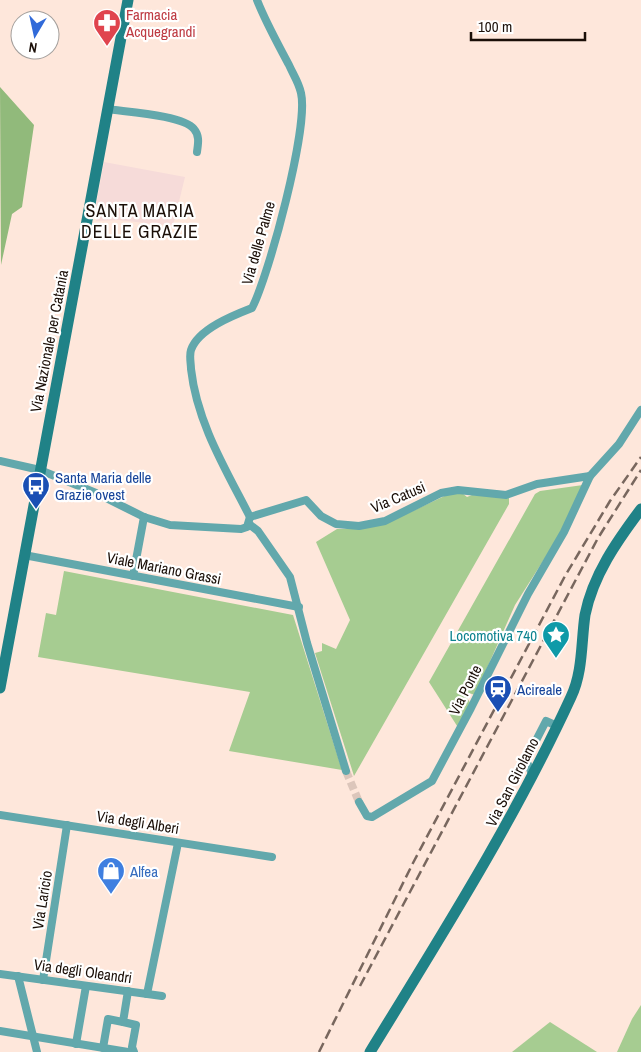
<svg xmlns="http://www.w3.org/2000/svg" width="641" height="1052" font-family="'Archivo Narrow',sans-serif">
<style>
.education{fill:#f6dbd9}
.green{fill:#a6cc91}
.forest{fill:#91ba7b}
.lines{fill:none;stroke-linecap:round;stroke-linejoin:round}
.street-tunnel{stroke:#dcc6bb;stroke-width:8;stroke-dasharray:8 4;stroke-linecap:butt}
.street{stroke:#62a8ac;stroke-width:8}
.secondary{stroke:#208287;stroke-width:11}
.rail{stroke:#78675e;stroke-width:2.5;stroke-dasharray:10 5;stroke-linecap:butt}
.labels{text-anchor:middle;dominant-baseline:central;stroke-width:4.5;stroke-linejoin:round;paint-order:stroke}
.health-label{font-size:15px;fill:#be3a42;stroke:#fff;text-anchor:start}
.street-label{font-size:15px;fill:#1a0e07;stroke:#fff}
.transit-label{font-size:15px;fill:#164399;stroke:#fff;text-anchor:start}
.culture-label{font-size:15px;fill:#0d838f;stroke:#fff;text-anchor:end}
.shop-label{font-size:15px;fill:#366cbe;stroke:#fff;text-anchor:start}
.quarter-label{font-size:18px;letter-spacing:1px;fill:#1a0e07;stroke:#fff}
</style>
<rect width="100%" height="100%" fill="#fee7db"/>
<polygon class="education" points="104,162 185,177 173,226 118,220 96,221 97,218 94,218 97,216 98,212 95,211"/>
<g class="green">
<polygon points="583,485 562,531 515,605 475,695 469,693 467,698 471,704 459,729 429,682 535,494 540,491"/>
<polygon points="451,493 462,493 467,497 472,495 509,498 509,504 354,776 315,653 322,651 322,643 336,649 350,620 316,542 337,529 361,529 387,523"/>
<polygon points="64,571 293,615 342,770 229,751 250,692 38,657 46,613 56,615"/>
<polygon points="641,1005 641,1052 617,1052 632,1019"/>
<polygon points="550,1022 597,1052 512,1052"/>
</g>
<polygon class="forest" points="0,87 34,125 22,207 12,214 1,265"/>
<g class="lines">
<polyline class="street-tunnel" points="346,771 359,802"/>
<g class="street">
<path d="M107,109C126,112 183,115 194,129C200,136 198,144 197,152"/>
<polyline points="0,461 40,470 96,493 144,517 170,525 241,529 247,527 250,517"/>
<path d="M250,517C226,470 197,423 191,369C191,363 189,356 191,350C198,329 234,315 252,308C269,275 309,127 301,93C299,83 293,74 289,65C278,44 266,23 257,0"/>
<polyline points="250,517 306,500 321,516 336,524 359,526 385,521 441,493 458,490 506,495 537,484 590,476 619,444 641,410"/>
<polyline points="249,524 258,531 290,577 307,643 346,771"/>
<polyline points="24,555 299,607"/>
<polyline points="133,576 144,517"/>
<polyline points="533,776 526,760 546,721 557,726"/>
<polyline points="359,802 367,816 372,817 432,781 471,708 528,594 564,532 590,476"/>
<polyline points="0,815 272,857"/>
<polyline points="0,974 162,996"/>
<polyline points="18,976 37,1052"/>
<polyline points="43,980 67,825"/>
<polyline points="128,991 123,1022 136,1025 132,1047 134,1052"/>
<polyline points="147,994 178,843"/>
<polyline points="0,1031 128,1052"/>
<polyline points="76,1044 86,986"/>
<polyline points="103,1048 108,1019 123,1022"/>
</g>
<g class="secondary">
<polyline points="0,688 128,0"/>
<path d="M370,1052C441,936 514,821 571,697C583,672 581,643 585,615C593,575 617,541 641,509"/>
</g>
<g class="rail">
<polyline points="360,986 598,538 641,470"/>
<polyline points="319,1052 413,863 565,576 610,501 641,457"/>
</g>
</g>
<defs>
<symbol id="pharmacy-pin" viewBox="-11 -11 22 30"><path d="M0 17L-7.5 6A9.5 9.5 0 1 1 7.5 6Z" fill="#e0444e" stroke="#fff"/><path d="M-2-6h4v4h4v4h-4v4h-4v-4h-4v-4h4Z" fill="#fff"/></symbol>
<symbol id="bus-pin" viewBox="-11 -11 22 30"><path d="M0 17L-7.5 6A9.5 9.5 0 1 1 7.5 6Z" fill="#1a4fb4" stroke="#fff"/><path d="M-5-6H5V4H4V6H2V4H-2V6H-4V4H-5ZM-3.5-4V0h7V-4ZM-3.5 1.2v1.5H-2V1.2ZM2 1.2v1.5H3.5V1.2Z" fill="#fff"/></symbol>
<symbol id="sight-pin" viewBox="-11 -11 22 30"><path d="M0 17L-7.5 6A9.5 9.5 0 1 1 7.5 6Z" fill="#0f9aa8" stroke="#fff"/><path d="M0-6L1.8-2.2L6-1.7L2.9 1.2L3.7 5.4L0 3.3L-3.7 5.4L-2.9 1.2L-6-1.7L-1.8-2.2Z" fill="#fff"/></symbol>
<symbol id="station-pin" viewBox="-11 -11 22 30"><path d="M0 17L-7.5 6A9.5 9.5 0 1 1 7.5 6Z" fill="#1a4fb4" stroke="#fff"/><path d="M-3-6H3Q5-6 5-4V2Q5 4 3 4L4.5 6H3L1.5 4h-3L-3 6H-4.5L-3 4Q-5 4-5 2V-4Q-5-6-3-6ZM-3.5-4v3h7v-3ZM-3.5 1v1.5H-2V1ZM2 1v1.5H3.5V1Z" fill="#fff"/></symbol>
<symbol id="shop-pin" viewBox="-11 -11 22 30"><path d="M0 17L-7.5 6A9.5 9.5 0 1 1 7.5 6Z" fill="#3f7fe0" stroke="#fff"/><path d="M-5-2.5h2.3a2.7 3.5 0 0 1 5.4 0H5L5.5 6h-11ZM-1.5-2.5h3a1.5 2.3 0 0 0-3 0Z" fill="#fff"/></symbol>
</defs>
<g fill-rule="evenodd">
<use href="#pharmacy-pin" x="91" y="7" width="32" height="43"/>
<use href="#bus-pin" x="20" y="470" width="32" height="43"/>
<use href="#sight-pin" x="540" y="619" width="32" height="43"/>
<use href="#station-pin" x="482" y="673" width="32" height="43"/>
<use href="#shop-pin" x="95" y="855" width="32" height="43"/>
</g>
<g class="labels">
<g class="health-label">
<text x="126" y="14">Farmacia<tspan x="126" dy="17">Acquegrandi</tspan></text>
</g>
<g class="street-label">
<text transform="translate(258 243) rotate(-74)">Via delle Palme</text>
<text transform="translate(49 341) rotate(-79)">Via Nazionale per Catania</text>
<text transform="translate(398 497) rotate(-23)">Via Catusi</text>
<text transform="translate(164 568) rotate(11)">Viale Mariano Grassi</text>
<text transform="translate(465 690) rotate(-63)">Via Ponte</text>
<text transform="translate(512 782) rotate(-63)">Via San Girolamo</text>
<text transform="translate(138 822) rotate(9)">Via degli Alberi</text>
<text transform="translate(42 900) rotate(-81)">Via Laricio</text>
<text transform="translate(83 971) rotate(8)">Via degli Oleandri</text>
</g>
<g class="transit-label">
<text x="55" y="477">Santa Maria delle<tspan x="55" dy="17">Grazie ovest</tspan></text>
<text x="517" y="689">Acireale</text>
</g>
<g class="culture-label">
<text x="537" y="635">Locomotiva 740</text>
</g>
<g class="shop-label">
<text x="130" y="871">Alfea</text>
</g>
<g class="quarter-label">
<text x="140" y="210">SANTA MARIA<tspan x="140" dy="21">DELLE GRAZIE</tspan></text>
</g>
</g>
<g transform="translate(35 35) rotate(189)"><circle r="24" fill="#ffffff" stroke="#a39f9c"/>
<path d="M0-4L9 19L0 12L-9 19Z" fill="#316ad9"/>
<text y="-8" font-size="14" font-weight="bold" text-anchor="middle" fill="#1a0e07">N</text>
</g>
<path d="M471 32v8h114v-8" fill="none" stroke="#1a0e07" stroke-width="2.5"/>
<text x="478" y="32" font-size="15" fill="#1a0e07" stroke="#ffffff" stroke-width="4" paint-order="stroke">100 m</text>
</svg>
